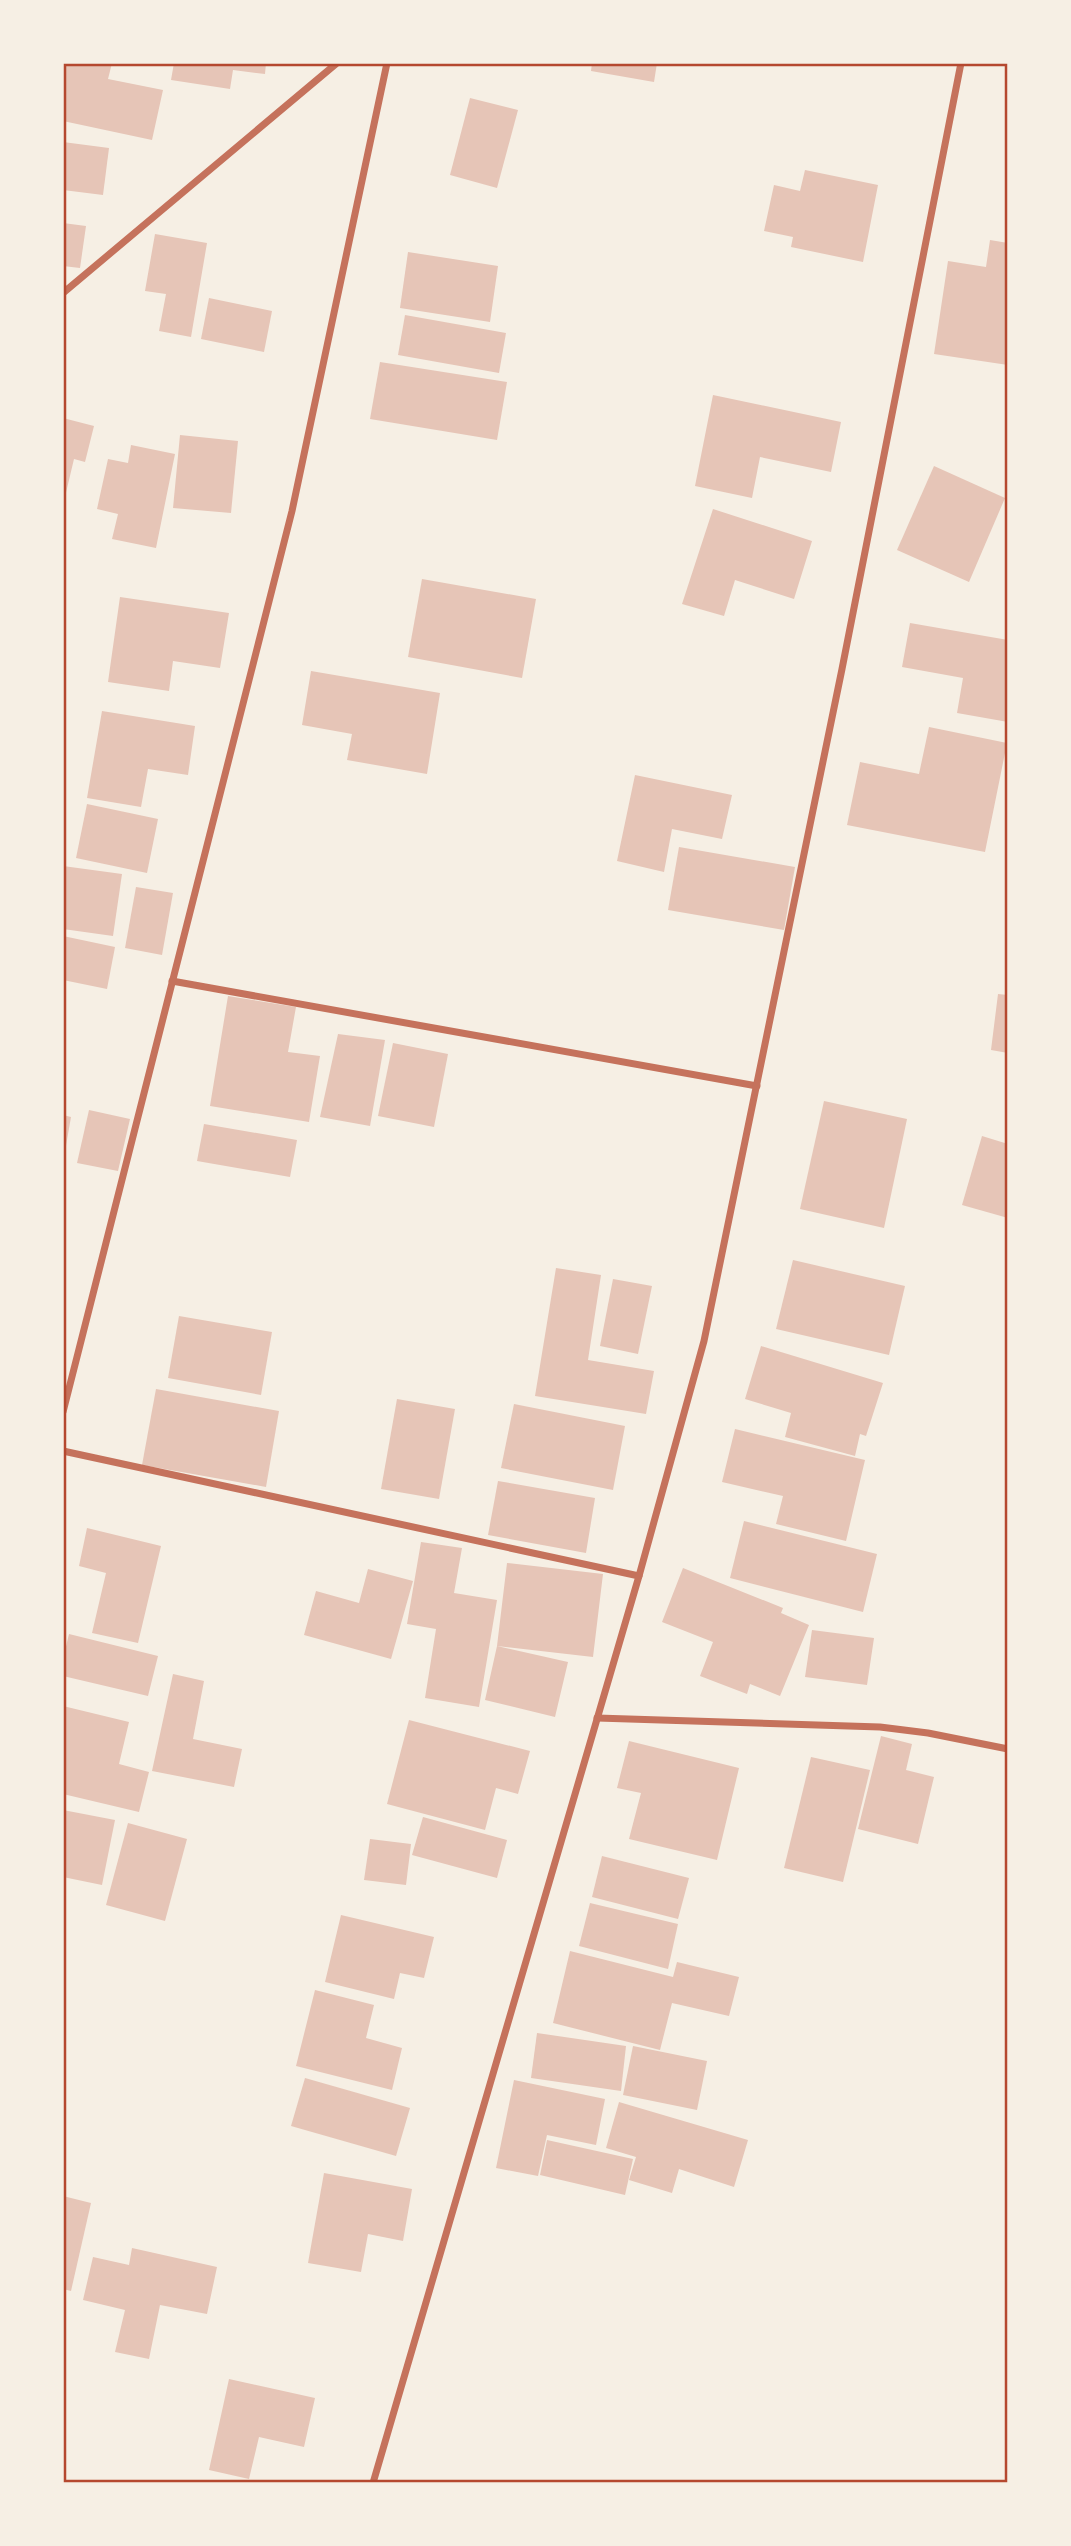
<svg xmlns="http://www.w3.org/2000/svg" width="1071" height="2546" font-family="'Public Sans',sans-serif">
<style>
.building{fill:#e6c5b7}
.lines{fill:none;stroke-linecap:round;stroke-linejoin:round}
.minor{stroke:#c5725c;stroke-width:7}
.neatline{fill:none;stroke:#b5482f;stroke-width:2.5}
</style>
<rect width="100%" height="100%" fill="#f6efe4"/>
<g class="building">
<polygon points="63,63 112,63 108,79 163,90 152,140 63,121"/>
<polygon points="174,63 266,63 265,74 233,70 230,89 171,80"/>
<polygon points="592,63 657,63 654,82 591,71"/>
<polygon points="470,98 518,110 497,188 450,175"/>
<polygon points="63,142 109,148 103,195 63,190"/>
<polygon points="805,170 878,185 863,262 791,247 793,237 764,231 774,185 800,191"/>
<polygon points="63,223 86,226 80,268 63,266"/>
<polygon points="155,234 207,243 191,337 159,331 166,294 145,291"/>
<polygon points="990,240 1008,243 1008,365 934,354 948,261 986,267"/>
<polygon points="408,252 498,266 490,322 400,308"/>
<polygon points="209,298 272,311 264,352 201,339"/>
<polygon points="405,315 506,333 499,373 398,355"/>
<polygon points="380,362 507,382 497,440 370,419"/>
<polygon points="713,395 841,422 831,472 760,457 752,498 695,486"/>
<polygon points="63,418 94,426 85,462 74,459 64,501"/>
<polygon points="180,435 238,441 231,513 173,508"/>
<polygon points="131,445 175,454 156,548 112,539 118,514 97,509 108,459 128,463"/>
<polygon points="934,466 1005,498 969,582 897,550"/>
<polygon points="713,509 812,541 794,599 735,580 724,616 682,604"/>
<polygon points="422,579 536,599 522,678 408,657"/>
<polygon points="120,597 229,613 220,668 173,661 169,691 108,682"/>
<polygon points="910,623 1008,640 1008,722 957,713 963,678 902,667"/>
<polygon points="311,671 440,693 427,774 347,760 352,734 302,725"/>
<polygon points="102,711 195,726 188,775 148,769 141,807 87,798"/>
<polygon points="929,727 1007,743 985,852 847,825 860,762 919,774"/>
<polygon points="635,775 732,795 722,839 672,829 664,872 617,861"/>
<polygon points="87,804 158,819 147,873 76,858"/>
<polygon points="679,847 795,867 784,930 668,910"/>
<polygon points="63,866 122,874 113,936 63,929"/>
<polygon points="136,887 173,893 162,955 125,948"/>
<polygon points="63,936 115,947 107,989 63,980"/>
<polygon points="998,994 1008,995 1008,1053 991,1050"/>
<polygon points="228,996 296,1007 288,1052 320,1056 309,1122 210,1106"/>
<polygon points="338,1034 385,1040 370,1126 320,1117"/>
<polygon points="393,1043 448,1054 434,1127 378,1116"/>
<polygon points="824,1101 907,1119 884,1228 800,1209"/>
<polygon points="89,1110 130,1119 118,1171 77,1163"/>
<polygon points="63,1115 71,1117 64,1157 63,1157"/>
<polygon points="204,1124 297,1140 290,1177 197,1161"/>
<polygon points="982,1136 1008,1144 1008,1218 962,1205"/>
<polygon points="793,1260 905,1286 889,1355 776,1329"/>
<polygon points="556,1268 601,1275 588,1360 654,1371 646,1414 535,1396"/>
<polygon points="613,1279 652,1286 638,1354 600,1346"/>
<polygon points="179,1316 272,1332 261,1395 168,1378"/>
<polygon points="761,1346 883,1383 866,1436 860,1434 855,1456 785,1437 791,1413 745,1399"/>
<polygon points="156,1389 279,1411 266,1487 142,1465"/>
<polygon points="397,1399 455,1409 439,1499 381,1489"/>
<polygon points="514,1404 625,1426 613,1490 501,1468"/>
<polygon points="735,1429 865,1460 846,1541 776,1524 783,1496 722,1482"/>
<polygon points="498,1481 595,1498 586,1553 488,1535"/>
<polygon points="744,1521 877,1554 863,1612 730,1578"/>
<polygon points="87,1528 161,1546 138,1643 92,1633 106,1573 79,1566"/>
<polygon points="421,1542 462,1548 454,1593 497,1600 479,1707 425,1698 436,1629 407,1624"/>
<polygon points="507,1563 603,1574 593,1657 497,1646 568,1662 555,1717 485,1700 497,1646"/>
<polygon points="683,1568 783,1608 781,1613 809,1625 780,1696 750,1684 747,1694 700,1676 713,1642 662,1622"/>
<polygon points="368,1569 413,1581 391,1659 304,1635 316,1591 359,1603"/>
<polygon points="812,1630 874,1638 867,1685 805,1677"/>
<polygon points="69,1634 158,1656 148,1696 63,1676 63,1659"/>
<polygon points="173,1674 204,1681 193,1739 242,1749 234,1787 152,1771"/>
<polygon points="63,1706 129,1722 119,1764 149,1772 139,1812 63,1794"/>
<polygon points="409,1720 530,1751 518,1794 496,1788 485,1830 387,1804"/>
<polygon points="881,1736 912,1744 906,1770 934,1777 918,1844 858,1829"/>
<polygon points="629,1741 739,1768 717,1860 629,1839 641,1793 617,1788"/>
<polygon points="811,1757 870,1770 843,1882 784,1868"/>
<polygon points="63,1810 115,1820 102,1885 63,1877"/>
<polygon points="423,1817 507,1840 497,1878 412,1855"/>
<polygon points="128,1823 187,1839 165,1921 106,1905"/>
<polygon points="370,1839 411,1844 406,1885 364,1880"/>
<polygon points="602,1856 689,1878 678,1919 592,1897"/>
<polygon points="590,1903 678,1924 668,1969 579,1946"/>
<polygon points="341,1915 434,1937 424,1978 400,1973 394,1999 325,1982"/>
<polygon points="570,1951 673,1977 677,1962 739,1977 729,2016 672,2003 660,2050 553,2023"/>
<polygon points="315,1990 374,2005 366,2038 402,2048 392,2090 296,2066"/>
<polygon points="537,2033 626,2046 621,2091 531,2078"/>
<polygon points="633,2046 707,2061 697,2110 623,2095"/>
<polygon points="305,2078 410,2108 396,2156 291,2126"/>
<polygon points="514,2080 605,2099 596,2145 547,2135 538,2176 496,2168"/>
<polygon points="619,2102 748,2140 734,2187 679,2169 672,2193 629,2180 636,2157 606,2148"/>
<polygon points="547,2140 633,2159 625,2195 540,2175"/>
<polygon points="324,2173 412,2189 403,2241 368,2234 361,2272 308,2263"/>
<polygon points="63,2196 91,2203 71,2291 63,2289"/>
<polygon points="132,2248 217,2267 207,2314 160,2305 149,2359 115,2352 125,2310 83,2300 93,2257 129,2265"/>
<polygon points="229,2379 315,2398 304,2447 259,2437 249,2479 209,2470"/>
</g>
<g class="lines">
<g class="minor">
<polyline points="63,293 337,63"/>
<polyline points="172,981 757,1086"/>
<polyline points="63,1412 292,511 387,63"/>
<polyline points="63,1451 639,1576"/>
<polyline points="597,1718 880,1727 928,1733 1008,1749"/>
<polyline points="373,2483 639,1576 704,1341 842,669 961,63"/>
</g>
</g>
<rect width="1071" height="2546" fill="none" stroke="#f6efe4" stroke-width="130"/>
<rect x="65" y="65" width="941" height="2416" class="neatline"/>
</svg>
